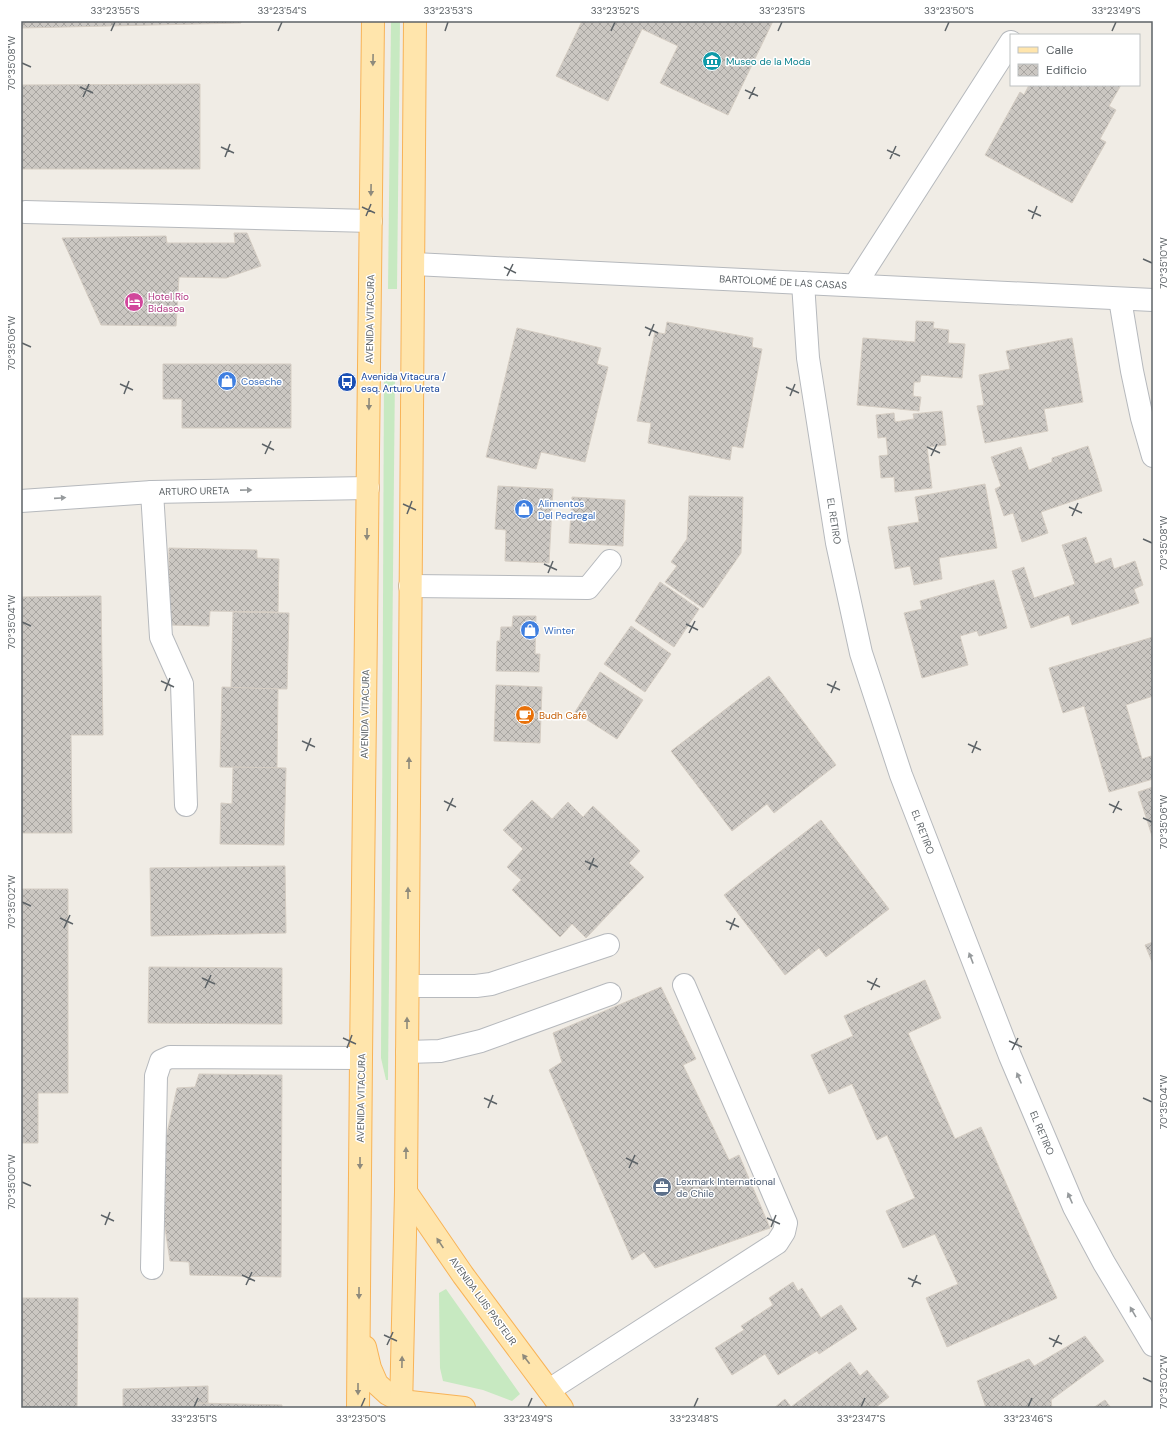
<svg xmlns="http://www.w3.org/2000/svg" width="1174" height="1429" font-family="'DM Sans',sans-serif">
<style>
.grass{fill:#c7e9c1}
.building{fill:url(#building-cross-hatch);stroke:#d5cdc3}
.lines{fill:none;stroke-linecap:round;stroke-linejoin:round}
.minor-casing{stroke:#b6b9bd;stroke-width:24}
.major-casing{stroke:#f8b357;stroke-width:24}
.minor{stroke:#fff;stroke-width:22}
.major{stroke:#ffe5ac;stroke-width:22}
.oneway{fill:#8e8a7c}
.oneway2{fill:#969a9c}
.ticks{fill:none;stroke:#5d6367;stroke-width:1.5}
.labels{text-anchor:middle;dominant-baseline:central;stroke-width:3;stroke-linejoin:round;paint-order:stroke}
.culture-label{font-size:10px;fill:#0d838f;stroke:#fff;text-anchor:start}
.street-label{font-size:10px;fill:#5d6367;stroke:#fff}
.hotel-label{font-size:10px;fill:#b23c85;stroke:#fff;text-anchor:start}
.transit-label{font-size:10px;fill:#164399;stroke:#fff;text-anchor:start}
.shop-label{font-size:10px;fill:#366cbe;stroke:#fff;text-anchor:start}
.food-label{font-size:10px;fill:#c56008;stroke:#fff;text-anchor:start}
.service-label{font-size:10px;fill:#4e5e75;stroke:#fff;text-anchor:start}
.neatline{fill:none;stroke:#5d6367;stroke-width:1.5}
.ticks-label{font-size:10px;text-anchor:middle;fill:#5d6367}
</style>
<defs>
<pattern id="building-cross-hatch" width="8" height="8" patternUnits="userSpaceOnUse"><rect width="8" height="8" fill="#cbc7c2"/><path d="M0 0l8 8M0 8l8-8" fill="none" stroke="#a8a5a1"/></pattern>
</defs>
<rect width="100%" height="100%" fill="#f0ece5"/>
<g class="grass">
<polygon points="391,21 400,21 397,289 388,289"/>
<polygon points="384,373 395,373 388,1080 386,1080 381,1058"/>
<polygon points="446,1289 520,1394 512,1401 483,1390 443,1381 440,1368 439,1293"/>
</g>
<g class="building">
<polygon points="21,21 241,21 241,23 21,28"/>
<polygon points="582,21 773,21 728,115 660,83 678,46 642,29 608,101 556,76"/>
<polygon points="200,84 200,169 21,169 21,85"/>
<polygon points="1029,85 1121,85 1109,106 1116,110 1100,139 1106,142 1072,203 985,155 1020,92 1024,95"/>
<polygon points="234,233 247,233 261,266 226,278 179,277 176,326 101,325 62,238 166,236 167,243 235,243"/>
<polygon points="916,321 934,322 933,328 949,330 948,343 965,344 962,378 921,375 920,382 914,382 913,396 921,397 919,411 857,405 863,338 915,342"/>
<polygon points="667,322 753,338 752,347 762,349 743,448 732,446 730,460 648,443 651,423 637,421 655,332 665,334"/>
<polygon points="517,328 601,348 597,364 608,367 585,462 541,452 536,469 486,457"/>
<polygon points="1072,338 1083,402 1044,409 1048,431 985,443 977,406 984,405 979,375 1010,369 1006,351"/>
<polygon points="163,364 291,364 291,428 182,428 182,399 163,399"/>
<polygon points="942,411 946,445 927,447 932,488 895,492 894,477 881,478 879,456 888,455 886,437 878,438 876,415 894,413 895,422 914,419 913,414"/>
<polygon points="1088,446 1102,491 1041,512 1048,533 1022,542 1013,513 1004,516 995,489 1001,486 991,457 1021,447 1029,470 1052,462 1052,458"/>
<polygon points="985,484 997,548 939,558 942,579 914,585 910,566 895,569 888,527 919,522 915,497"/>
<polygon points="498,486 553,489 549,563 505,561 506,530 495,529"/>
<polygon points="689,496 743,497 741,553 703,608 665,582 677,566 671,562 687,539"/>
<polygon points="572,497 625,500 623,546 569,543"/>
<polygon points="1086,537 1095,564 1111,558 1114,569 1135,561 1143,585 1134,589 1139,603 1072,625 1069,615 1031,628 1012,571 1024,567 1034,598 1075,584 1062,545"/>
<polygon points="169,548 257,550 257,558 279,559 278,612 210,611 209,626 168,625"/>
<polygon points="994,580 1007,628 979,636 977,631 960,636 968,665 922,678 904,613 922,609 920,601"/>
<polygon points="660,582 699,609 674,647 635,621"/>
<polygon points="101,596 103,735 71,735 72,833 21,833 21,597"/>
<polygon points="233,612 289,613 287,689 231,688"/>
<polygon points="513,616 536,616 535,654 540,654 539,672 496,671 497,641 500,641 501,627 512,627"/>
<polygon points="631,626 671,654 645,692 604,664"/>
<polygon points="1153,637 1153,696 1126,705 1142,759 1151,756 1153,762 1153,779 1109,792 1084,706 1063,713 1049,668"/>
<polygon points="600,672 643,700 617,739 575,712"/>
<polygon points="769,676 836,765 774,813 767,804 732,831 671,751"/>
<polygon points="496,685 542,687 540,743 494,741"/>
<polygon points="222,687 278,689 277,768 220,767"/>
<polygon points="233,767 286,768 284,845 220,844 221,803 232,804"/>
<polygon points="1153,787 1153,839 1138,792"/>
<polygon points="532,800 552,819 568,802 583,817 593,806 640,851 629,863 644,877 586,938 572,924 560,937 512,890 521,880 507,867 523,849 503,830"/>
<polygon points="821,820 889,909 826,957 819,948 785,975 724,895"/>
<polygon points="285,866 286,933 151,936 150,868"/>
<polygon points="21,889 68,889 68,1093 38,1093 38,1143 21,1143"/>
<polygon points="1153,942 1153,964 1145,945"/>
<polygon points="149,967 282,968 282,1024 148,1023"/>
<polygon points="925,980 941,1018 908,1033 955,1139 981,1127 1057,1298 947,1347 926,1298 958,1284 935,1234 903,1248 886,1211 915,1198 887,1135 877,1140 852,1084 829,1094 811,1055 853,1036 844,1016"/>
<polygon points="661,987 696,1059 683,1065 729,1160 739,1155 770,1228 655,1268 644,1252 632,1260 549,1070 562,1062 553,1033"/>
<polygon points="199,1074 282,1075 281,1277 190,1275 189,1262 170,1261 162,1208 159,1169 177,1088 195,1087"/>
<polygon points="793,1282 798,1291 802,1288 821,1318 841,1305 857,1329 819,1354 817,1351 778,1375 765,1354 732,1375 715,1348 744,1330 741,1326 773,1305 769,1298"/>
<polygon points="21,1298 78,1298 77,1408 21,1408"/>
<polygon points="1085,1336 1104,1361 1051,1400 1052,1408 986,1408 977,1381 1029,1359 1034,1366"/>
<polygon points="850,1362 860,1376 867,1370 889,1397 875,1408 774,1408 785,1399 791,1407"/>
<polygon points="208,1386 208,1404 197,1403 197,1408 123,1408 123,1389"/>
<polygon points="1105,1400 1111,1408 1093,1408"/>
<polygon points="197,1403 282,1405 282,1408 197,1408"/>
</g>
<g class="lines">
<defs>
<g id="minor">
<polyline points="25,212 371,221"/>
<polyline points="414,264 1153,300"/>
<polyline points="803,283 808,358 837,543 861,653 901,775 1010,1056 1074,1207 1104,1263 1153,1345"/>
<polyline points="855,285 1011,42"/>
<polyline points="1120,299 1132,371 1142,418 1153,456"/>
<polyline points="152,492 161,637 182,684 186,805"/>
<polyline points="21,501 152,492 368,488"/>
<polyline points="410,586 588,588 610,561"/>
<polyline points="408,986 476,986 491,984 608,945"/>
<polyline points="407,1052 440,1051 481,1041 610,994"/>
<polyline points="152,1268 156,1076 161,1061 170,1057 361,1058"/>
<polyline points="549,1390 777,1243 784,1232 786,1223 684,985"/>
</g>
<g id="major">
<polyline points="406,1192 463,1275 562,1408"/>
<polyline points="365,1347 370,1368 377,1384 388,1394 401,1401 464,1408"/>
<polyline points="358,1408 361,1058 373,21"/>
<polyline points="401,1408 406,1192 415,21"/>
</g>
</defs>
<use href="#minor" class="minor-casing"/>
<use href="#major" class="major-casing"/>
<use href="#minor" class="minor"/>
<use href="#major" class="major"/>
</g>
<defs><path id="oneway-solid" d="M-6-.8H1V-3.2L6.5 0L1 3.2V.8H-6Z"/></defs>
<g class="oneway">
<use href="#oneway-solid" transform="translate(373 60) rotate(91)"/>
<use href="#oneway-solid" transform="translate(371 190) rotate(91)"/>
<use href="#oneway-solid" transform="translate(369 404) rotate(91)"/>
<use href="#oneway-solid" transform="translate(367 534) rotate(91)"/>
<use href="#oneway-solid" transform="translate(409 763) rotate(-90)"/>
<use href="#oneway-solid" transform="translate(408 893) rotate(-90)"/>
<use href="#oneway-solid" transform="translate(407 1023) rotate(-90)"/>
<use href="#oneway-solid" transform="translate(406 1153) rotate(-90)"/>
<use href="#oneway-solid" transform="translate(360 1163) rotate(90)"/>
<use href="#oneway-solid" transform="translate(440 1243) rotate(-124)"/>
<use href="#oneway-solid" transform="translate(359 1293) rotate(90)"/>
<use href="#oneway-solid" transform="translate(526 1359) rotate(-127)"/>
<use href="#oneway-solid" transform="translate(402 1362) rotate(-89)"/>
<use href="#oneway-solid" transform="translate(358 1389) rotate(90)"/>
</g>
<g class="oneway2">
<use href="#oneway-solid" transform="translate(246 490) rotate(-1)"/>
<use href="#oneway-solid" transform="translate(60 498) rotate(-4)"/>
<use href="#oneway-solid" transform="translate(971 958) rotate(-111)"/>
<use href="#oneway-solid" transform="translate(1019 1078) rotate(-113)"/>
<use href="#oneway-solid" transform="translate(1070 1198) rotate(-113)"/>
<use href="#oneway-solid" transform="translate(1133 1312) rotate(-120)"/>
</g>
<path class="ticks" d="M111,31L115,22M278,31L282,22M445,31L448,22M611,31L615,22M778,31L782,22M945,31L949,22M1112,31L1116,22M22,63L31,67M80,87L93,93M745,90L758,96M83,97L89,84M749,99L755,87M221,147L234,153M887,150L900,156M225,157L230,144M890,159L896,146M362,207L375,213M1028,210L1041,216M366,216L371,204M1032,219L1037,206M1143,259L1152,263M504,267L516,273M507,276L513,264M645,327L658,333M649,336L654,324M22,343L31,347M120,384L133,390M786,387L799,393M124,394L129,381M790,396L795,384M262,444L274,450M927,447L940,453M265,454L271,441M931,456L937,444M403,504L416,510M1069,507L1082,513M407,514L412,501M1072,516L1078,503M1143,539L1152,543M544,564L557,570M548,573L553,561M22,622L31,626M686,624L698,630M689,633L695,621M161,681L174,687M827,684L840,690M165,691L170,678M831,693L836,681M302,741L315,747M968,744L981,750M306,751L311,738M972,753L977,741M444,801L456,807M1109,804L1122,810M447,811L453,798M1113,813L1119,801M1143,818L1152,822M585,861L598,867M589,870L594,858M22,902L31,906M60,918L73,924M726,921L739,927M64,928L70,915M730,930L735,918M202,978L215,984M867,981L880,987M205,988L211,975M871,990L877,978M343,1038L356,1044M1009,1041L1022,1047M347,1048L352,1035M1012,1050L1018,1038M484,1098L497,1104M1143,1098L1152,1102M488,1108L493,1095M626,1158L638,1164M629,1168L635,1155M22,1182L31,1186M101,1215L114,1221M767,1218L780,1224M105,1225L110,1212M771,1227L776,1215M242,1275L255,1281M908,1278L921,1284M246,1285L252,1272M912,1287L917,1275M384,1335L397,1341M1049,1338L1062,1344M387,1345L393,1332M1053,1347L1059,1335M1143,1378L1152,1382M194,1407L198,1398M361,1407L365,1398M528,1407L532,1398M694,1407L698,1398M861,1407L865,1398M1028,1407L1032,1398"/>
<defs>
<symbol id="museum-disc" viewBox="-11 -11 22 22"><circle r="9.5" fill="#0f9aa8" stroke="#fff"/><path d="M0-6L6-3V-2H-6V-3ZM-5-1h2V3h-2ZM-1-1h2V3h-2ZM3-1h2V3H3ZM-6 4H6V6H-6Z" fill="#fff"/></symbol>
<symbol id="hotel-disc" viewBox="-11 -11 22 22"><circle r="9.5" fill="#d1479c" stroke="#fff"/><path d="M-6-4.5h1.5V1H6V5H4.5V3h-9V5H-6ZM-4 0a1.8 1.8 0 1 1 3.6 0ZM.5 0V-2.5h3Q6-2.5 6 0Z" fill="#fff"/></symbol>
<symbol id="shop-disc" viewBox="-11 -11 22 22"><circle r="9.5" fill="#3f7fe0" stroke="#fff"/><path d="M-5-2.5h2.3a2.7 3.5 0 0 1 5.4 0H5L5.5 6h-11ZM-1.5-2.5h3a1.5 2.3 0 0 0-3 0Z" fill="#fff"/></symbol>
<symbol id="bus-disc" viewBox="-11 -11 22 22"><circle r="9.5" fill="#1a4fb4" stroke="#fff"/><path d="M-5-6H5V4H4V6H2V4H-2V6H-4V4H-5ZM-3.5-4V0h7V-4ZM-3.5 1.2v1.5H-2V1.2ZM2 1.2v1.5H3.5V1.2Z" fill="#fff"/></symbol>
<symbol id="cafe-disc" viewBox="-11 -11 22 22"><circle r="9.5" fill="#e8710a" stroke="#fff"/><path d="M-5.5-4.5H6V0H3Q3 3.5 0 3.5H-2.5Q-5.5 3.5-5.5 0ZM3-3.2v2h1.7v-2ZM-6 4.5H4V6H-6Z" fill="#fff"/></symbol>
<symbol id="office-disc" viewBox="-11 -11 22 22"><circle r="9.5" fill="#5c6f8a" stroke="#fff"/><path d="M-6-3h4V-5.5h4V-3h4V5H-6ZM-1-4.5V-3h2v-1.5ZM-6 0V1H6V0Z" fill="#fff"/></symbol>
</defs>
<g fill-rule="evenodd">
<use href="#museum-disc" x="701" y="50" width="22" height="22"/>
<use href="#hotel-disc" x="123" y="291" width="22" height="22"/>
<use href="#shop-disc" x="216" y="370" width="22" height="22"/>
<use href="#bus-disc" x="336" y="371" width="22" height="22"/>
<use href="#shop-disc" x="513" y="498" width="22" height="22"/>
<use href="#shop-disc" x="519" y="619" width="22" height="22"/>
<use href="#cafe-disc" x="514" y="704" width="22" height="22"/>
<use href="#office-disc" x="651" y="1176" width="22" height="22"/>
</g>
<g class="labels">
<g class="culture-label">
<text x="726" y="61">Museo de la Moda</text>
</g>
<g class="street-label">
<text transform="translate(783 282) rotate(3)">BARTOLOMÉ DE LAS CASAS</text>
<text transform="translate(370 319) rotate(-89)">AVENIDA VITACURA</text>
<text transform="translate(194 491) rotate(-1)">ARTURO URETA</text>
<text transform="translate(834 521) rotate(81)">EL RETIRO</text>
<text transform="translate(365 714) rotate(-89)">AVENIDA VITACURA</text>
<text transform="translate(923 832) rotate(69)">EL RETIRO</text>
<text transform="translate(361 1098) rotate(-89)">AVENIDA VITACURA</text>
<text transform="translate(1042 1133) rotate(67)">EL RETIRO</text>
<text transform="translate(483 1301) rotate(54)">AVENIDA LUIS PASTEUR</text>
</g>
<g class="hotel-label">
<text x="148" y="296">Hotel Río<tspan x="148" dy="12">Bidasoa</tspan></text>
</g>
<g class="transit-label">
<text x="361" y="376">Avenida Vitacura /<tspan x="361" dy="12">esq. Arturo Ureta</tspan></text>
</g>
<g class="shop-label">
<text x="241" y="381">Coseche</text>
<text x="538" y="503">Alimentos<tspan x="538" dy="12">Del Pedregal</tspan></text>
<text x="544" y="630">Winter</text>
</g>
<g class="food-label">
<text x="539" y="715">Budh Café</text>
</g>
<g class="service-label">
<text x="676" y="1181">Lexmark International<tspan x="676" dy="12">de Chile</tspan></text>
</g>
</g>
<rect width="1174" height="1429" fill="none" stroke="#ffffff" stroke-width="44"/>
<rect x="1010" y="34" width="130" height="52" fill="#ffffff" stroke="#bec1c2"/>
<rect x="1018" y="47" width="20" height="6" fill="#ffe5ac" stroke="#bec1c2"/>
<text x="1046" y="54" font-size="12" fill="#5d6367">Calle</text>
<rect x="1018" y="64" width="20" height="12" fill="url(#building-cross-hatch)" stroke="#bec1c2"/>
<text x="1046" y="74" font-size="12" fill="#5d6367">Edificio</text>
<rect x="22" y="22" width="1130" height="1385" class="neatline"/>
<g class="ticks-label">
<text x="115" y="14">33°23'55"S</text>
<text x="282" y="14">33°23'54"S</text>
<text x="448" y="14">33°23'53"S</text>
<text x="615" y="14">33°23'52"S</text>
<text x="782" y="14">33°23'51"S</text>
<text x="949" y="14">33°23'50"S</text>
<text x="1116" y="14">33°23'49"S</text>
<text transform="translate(11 63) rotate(-90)" y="4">70°35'08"W</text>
<text transform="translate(1163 263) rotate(-90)" y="4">70°35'10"W</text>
<text transform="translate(11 343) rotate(-90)" y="4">70°35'06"W</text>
<text transform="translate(1163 543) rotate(-90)" y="4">70°35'08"W</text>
<text transform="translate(11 622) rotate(-90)" y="4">70°35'04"W</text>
<text transform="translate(1163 822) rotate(-90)" y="4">70°35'06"W</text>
<text transform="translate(11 902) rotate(-90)" y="4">70°35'02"W</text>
<text transform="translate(1163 1102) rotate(-90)" y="4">70°35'04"W</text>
<text transform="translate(11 1182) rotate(-90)" y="4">70°35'00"W</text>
<text transform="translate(1163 1382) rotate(-90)" y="4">70°35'02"W</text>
<text x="194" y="1422">33°23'51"S</text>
<text x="361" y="1422">33°23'50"S</text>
<text x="528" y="1422">33°23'49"S</text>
<text x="694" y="1422">33°23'48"S</text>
<text x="861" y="1422">33°23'47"S</text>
<text x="1028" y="1422">33°23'46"S</text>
</g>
</svg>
